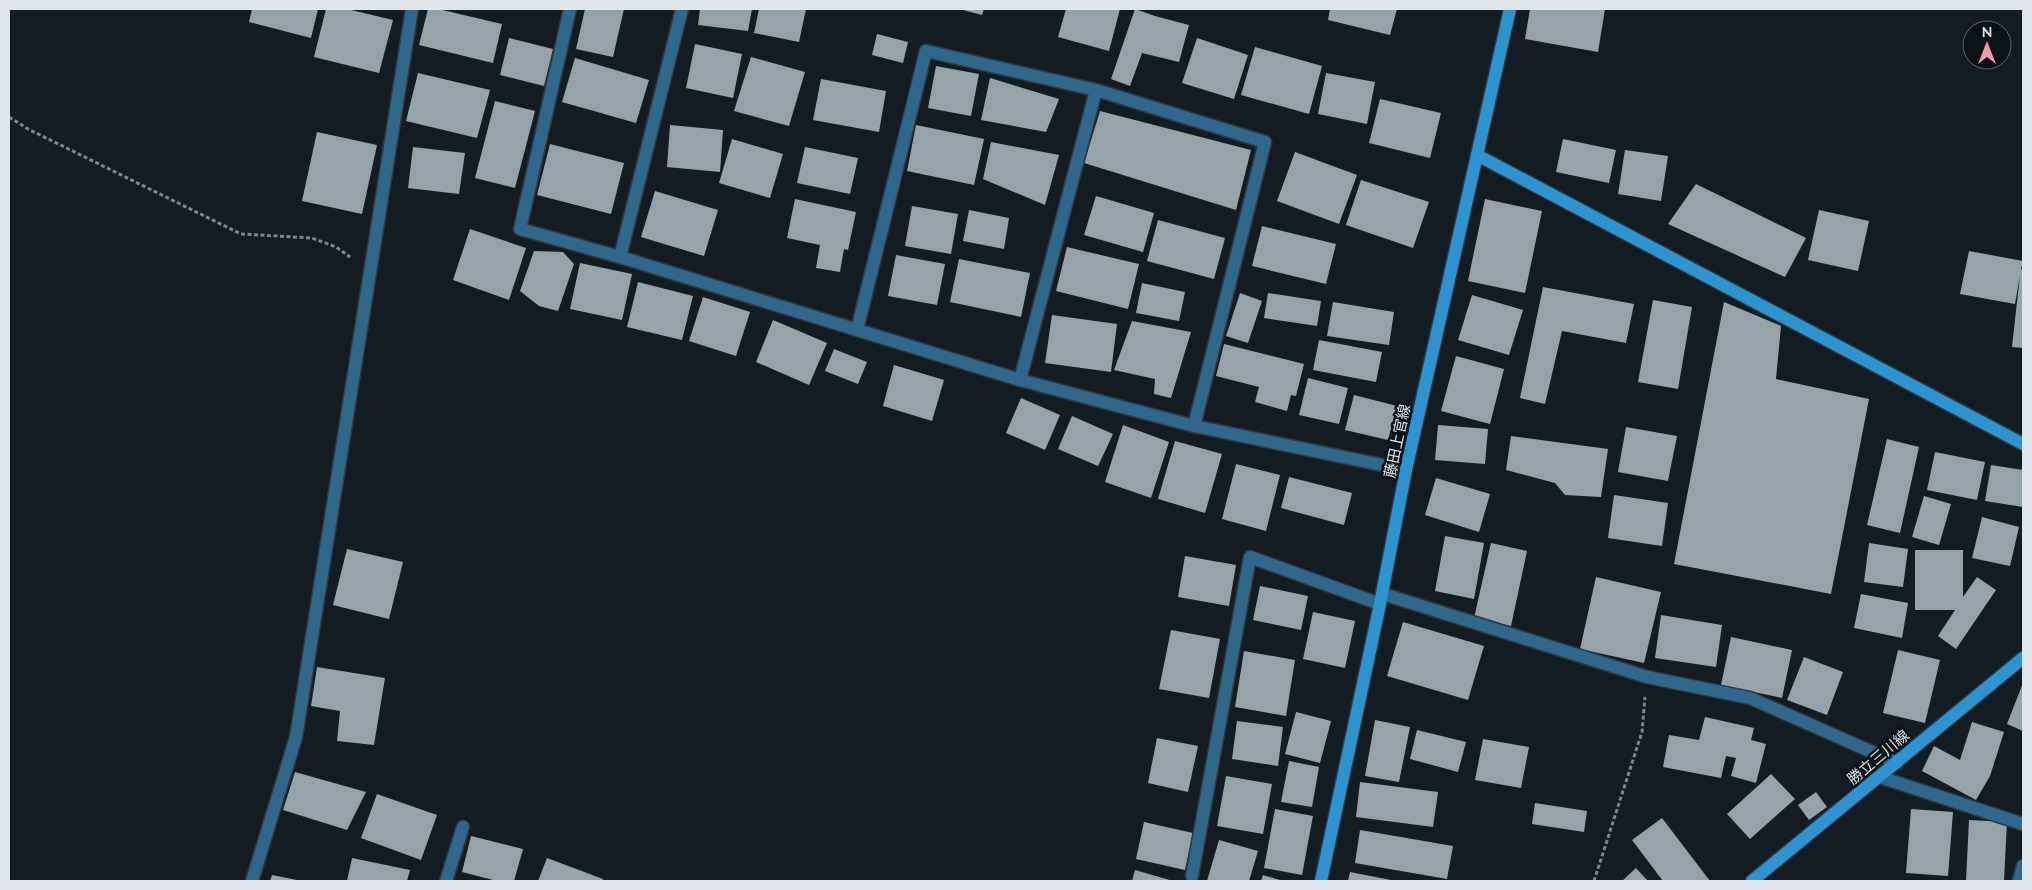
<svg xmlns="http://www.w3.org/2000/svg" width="2032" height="890" font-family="Mulish,'Noto Sans JP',sans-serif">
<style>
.building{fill:#96a2aa}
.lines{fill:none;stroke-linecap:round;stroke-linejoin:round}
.street-casing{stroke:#30383f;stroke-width:15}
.secondary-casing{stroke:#30383f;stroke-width:15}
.path{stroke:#7e858b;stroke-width:3;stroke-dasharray:4 2.5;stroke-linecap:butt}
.street{stroke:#2e688d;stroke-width:12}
.secondary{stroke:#2e94d0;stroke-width:12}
.labels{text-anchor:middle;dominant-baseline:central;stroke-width:5;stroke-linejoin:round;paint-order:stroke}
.street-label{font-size:15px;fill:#dfe5ea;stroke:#0b1319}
</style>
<rect width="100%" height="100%" fill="#131c23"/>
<g class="building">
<polygon points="252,9 318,9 311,38 249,22"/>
<polygon points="326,9 347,9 393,20 379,73 314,57"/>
<polygon points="428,9 438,9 502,24 493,63 419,45"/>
<polygon points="585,9 624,9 613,57 576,49"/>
<polygon points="700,9 752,9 748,31 698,25"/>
<polygon points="759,9 806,9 799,42 754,33"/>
<polygon points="959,9 984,9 982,15"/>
<polygon points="1066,9 1120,9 1109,51 1058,37"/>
<polygon points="1135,9 1155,16 1189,25 1179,62 1142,53 1130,86 1111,79"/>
<polygon points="1330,9 1397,9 1390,35 1328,20"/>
<polygon points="1530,9 1605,9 1598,52 1525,39"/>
<polygon points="877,34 908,42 903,63 872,55"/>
<polygon points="509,38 553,49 544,86 500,75"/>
<polygon points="1197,38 1248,55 1234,99 1182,83"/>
<polygon points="695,44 742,54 733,98 686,88"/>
<polygon points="1255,47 1322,66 1309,114 1241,95"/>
<polygon points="751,57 805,72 789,126 734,111"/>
<polygon points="575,58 649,80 636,123 562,102"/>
<polygon points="936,66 979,74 971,116 928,108"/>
<polygon points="418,73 490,90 477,138 406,121"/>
<polygon points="1326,73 1375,82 1367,124 1318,114"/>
<polygon points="990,78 1059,99 1046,132 981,120"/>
<polygon points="821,79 886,91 879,132 813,120"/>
<polygon points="1380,99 1441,113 1430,158 1369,143"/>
<polygon points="495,101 535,111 515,188 475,178"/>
<polygon points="1100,111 1251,150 1236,210 1084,163"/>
<polygon points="670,125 723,130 720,172 667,167"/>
<polygon points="916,125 984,139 974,185 907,171"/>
<polygon points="317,132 377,145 362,214 302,201"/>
<polygon points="732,139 783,154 770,198 719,183"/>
<polygon points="1563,139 1616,150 1609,183 1556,172"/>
<polygon points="991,142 1059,155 1045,205 983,179"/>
<polygon points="550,144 624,163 611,214 537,195"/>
<polygon points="413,147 465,153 459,194 408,188"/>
<polygon points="805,147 858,158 850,194 797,183"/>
<polygon points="1625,150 1668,156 1661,201 1618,194"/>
<polygon points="1295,152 1357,175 1339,224 1277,201"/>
<polygon points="1361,180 1429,202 1413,248 1346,225"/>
<polygon points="1696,184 1806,238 1785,277 1668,224"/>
<polygon points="655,191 718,210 704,256 641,237"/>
<polygon points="1096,196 1154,213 1143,252 1084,235"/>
<polygon points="795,199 856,212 848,250 844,249 840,272 816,268 820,245 787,238"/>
<polygon points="1485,199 1542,211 1525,293 1468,281"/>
<polygon points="912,206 958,214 951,254 905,246"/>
<polygon points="969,210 1009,218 1004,249 963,241"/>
<polygon points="1819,210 1869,221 1858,271 1808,260"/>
<polygon points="1158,220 1225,238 1214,279 1147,261"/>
<polygon points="1262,226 1336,244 1326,284 1252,266"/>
<polygon points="470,229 526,248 509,300 453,280"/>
<polygon points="1067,247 1139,264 1128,309 1056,291"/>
<polygon points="534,251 563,252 574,264 558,311 539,306 520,291"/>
<polygon points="1969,251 2023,261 2021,269 2023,270 2023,348 2012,347 2020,275 2015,304 1960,294"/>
<polygon points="896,255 945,264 937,305 888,296"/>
<polygon points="959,259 1030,273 1021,317 950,302"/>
<polygon points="580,263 632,274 622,320 570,309"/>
<polygon points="638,282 693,296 682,340 627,327"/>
<polygon points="1142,283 1185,292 1179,321 1136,313"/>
<polygon points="1543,287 1634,304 1626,343 1562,331 1545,404 1520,398"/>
<polygon points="1240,293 1262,301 1248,343 1226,336"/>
<polygon points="1268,293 1321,301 1317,326 1264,318"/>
<polygon points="1472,295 1523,310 1509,355 1458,340"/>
<polygon points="703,297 750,312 736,356 689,341"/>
<polygon points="1653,300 1692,307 1678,389 1638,382"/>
<polygon points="1333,302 1394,312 1389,345 1327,336"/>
<polygon points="1724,302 1781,326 1776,379 1869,399 1831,594 1674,564"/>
<polygon points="1052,315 1117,324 1111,372 1045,363"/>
<polygon points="773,320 827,343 809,385 756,362"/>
<polygon points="1132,321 1191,332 1171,398 1154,394 1155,379 1114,370"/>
<polygon points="1319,340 1382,352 1376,382 1313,370"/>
<polygon points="1224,344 1304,364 1296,396 1291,395 1287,411 1255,402 1259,387 1216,376"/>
<polygon points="834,349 867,362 858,384 825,371"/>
<polygon points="1456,356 1504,369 1490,424 1441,411"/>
<polygon points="894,365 944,380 932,421 883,406"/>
<polygon points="1308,378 1348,388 1339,424 1299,415"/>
<polygon points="1354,395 1397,406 1388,440 1345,430"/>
<polygon points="1021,398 1060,415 1045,450 1006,433"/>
<polygon points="1072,416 1113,434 1098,466 1058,449"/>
<polygon points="1123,425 1169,442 1151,498 1105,482"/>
<polygon points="1438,425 1488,429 1485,464 1435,460"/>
<polygon points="1626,427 1677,436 1668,481 1618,472"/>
<polygon points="1511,436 1608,449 1601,497 1565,495 1555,483 1506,470"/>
<polygon points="1887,439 1919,447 1900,533 1867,525"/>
<polygon points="1175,441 1222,454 1205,513 1158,499"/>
<polygon points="1935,452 1985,462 1977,500 1927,490"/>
<polygon points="1236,464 1280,475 1266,531 1222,519"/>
<polygon points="1991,465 2023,470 2023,507 1985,501"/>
<polygon points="1289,477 1352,493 1344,525 1281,508"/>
<polygon points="1436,478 1490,494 1479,532 1425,515"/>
<polygon points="1614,495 1668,503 1662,546 1608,538"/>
<polygon points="1924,496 1951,504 1939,545 1912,537"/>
<polygon points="1982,517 2019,527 2010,566 1972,558"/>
<polygon points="1445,536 1484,543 1474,599 1435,591"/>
<polygon points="1491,543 1527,551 1511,626 1474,618"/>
<polygon points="1869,543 1908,549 1903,587 1864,582"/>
<polygon points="347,549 403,562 389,619 333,605"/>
<polygon points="1915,550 1963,550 1963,597 1977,577 1996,590 1956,649 1938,636 1955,610 1915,610"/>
<polygon points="1185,556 1236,565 1229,606 1178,597"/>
<polygon points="1596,577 1661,592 1644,663 1580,649"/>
<polygon points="1260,586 1308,596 1301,630 1253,620"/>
<polygon points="1861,594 1908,603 1902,638 1854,628"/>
<polygon points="1313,612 1355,621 1345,668 1303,659"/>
<polygon points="1661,615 1722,625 1716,667 1655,658"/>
<polygon points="1403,622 1484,646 1468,700 1387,676"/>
<polygon points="1171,630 1220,639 1209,698 1159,689"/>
<polygon points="1731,637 1792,650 1782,698 1721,685"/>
<polygon points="1898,650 1940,660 1925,723 1883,713"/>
<polygon points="1244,651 1295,660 1286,716 1235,707"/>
<polygon points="1804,657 1843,672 1827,715 1787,700"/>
<polygon points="317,667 385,678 374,745 337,741 340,711 311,706"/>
<polygon points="2023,683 2023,731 2007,724"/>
<polygon points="1296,712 1331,721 1320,763 1285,754"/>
<polygon points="1705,717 1754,728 1751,740 1766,744 1756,783 1731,776 1736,758 1726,756 1721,778 1663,767 1669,735 1699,740"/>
<polygon points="1375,720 1410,727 1399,782 1365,776"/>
<polygon points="1237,721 1283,727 1278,766 1232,759"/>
<polygon points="1972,722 2004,732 1990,776 1976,800 1922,771 1934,746 1960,760"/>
<polygon points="1417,730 1466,742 1458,772 1410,759"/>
<polygon points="1157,738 1198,746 1188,792 1148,783"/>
<polygon points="1483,739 1529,747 1521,788 1475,780"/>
<polygon points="1289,761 1319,767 1312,807 1281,802"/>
<polygon points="295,772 366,792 347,830 283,810"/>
<polygon points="1771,774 1795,799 1750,839 1727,814"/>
<polygon points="1226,776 1272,784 1263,834 1217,826"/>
<polygon points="1360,782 1438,792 1433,827 1356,817"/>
<polygon points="1816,792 1827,807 1809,820 1798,805"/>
<polygon points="377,794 437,815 421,860 361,838"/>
<polygon points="1535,803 1587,811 1584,832 1532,824"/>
<polygon points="1275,809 1313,816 1302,875 1264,868"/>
<polygon points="1911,809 1953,812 1948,876 1906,873"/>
<polygon points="1662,818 1710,881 1663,881 1632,840"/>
<polygon points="1969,820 2007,822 2004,881 1966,881"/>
<polygon points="1144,822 1193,833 1185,870 1136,859"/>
<polygon points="1360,830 1453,846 1447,879 1355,863"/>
<polygon points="471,836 523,849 514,881 497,881 462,872"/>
<polygon points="1219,840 1258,851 1249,881 1207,881"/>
<polygon points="352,858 410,870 407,881 347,881"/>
<polygon points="547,858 603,879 602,881 538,881"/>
<polygon points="1636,868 1648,881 1622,881"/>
<polygon points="1135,870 1173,881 1132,881"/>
<polygon points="1350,872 1391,880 1391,881 1348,881"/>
<polygon points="272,875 297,880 297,881 270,881"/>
<polygon points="1263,875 1283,881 1261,881"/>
</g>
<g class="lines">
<defs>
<g id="street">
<polyline points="570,9 520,229 620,257 1020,380 1194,426 1406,470"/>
<polyline points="620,257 682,9"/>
<polyline points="857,330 926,51 1096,90 1265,142 1194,426"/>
<polyline points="1020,380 1096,90"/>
<polyline points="1383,594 1647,677 1750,698 1897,763"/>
<polyline points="1880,777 2023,824"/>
<polyline points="1192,876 1250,557 1380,604"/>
<polyline points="252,881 296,737 412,9"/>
<polyline points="446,881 463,827"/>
<polyline points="2019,881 2023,866"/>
</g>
<g id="secondary">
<polyline points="1477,155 2023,444"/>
<polyline points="1321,881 1380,604 1406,470 1510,9"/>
<polyline points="1752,881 2023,658"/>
</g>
</defs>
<use href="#street" class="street-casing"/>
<use href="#secondary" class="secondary-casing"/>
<g class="path">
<polyline points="9,117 28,129 241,234 312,238 336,247 350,257"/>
<polyline points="1594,881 1642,732 1645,697"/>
</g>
<use href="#street" class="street"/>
<use href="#secondary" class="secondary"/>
</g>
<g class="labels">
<g class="street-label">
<text transform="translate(1397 441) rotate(-78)">藤田上官線</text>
<text transform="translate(1878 757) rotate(-40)">勝立三川線</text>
</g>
</g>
<rect width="2032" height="890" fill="none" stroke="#dfe5ea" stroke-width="20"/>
<g transform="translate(1987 45)"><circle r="24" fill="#0b1319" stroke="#60676d"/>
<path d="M0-4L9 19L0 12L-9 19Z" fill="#f39aaa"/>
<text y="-8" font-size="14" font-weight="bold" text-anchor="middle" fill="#dfe5ea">N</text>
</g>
</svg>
